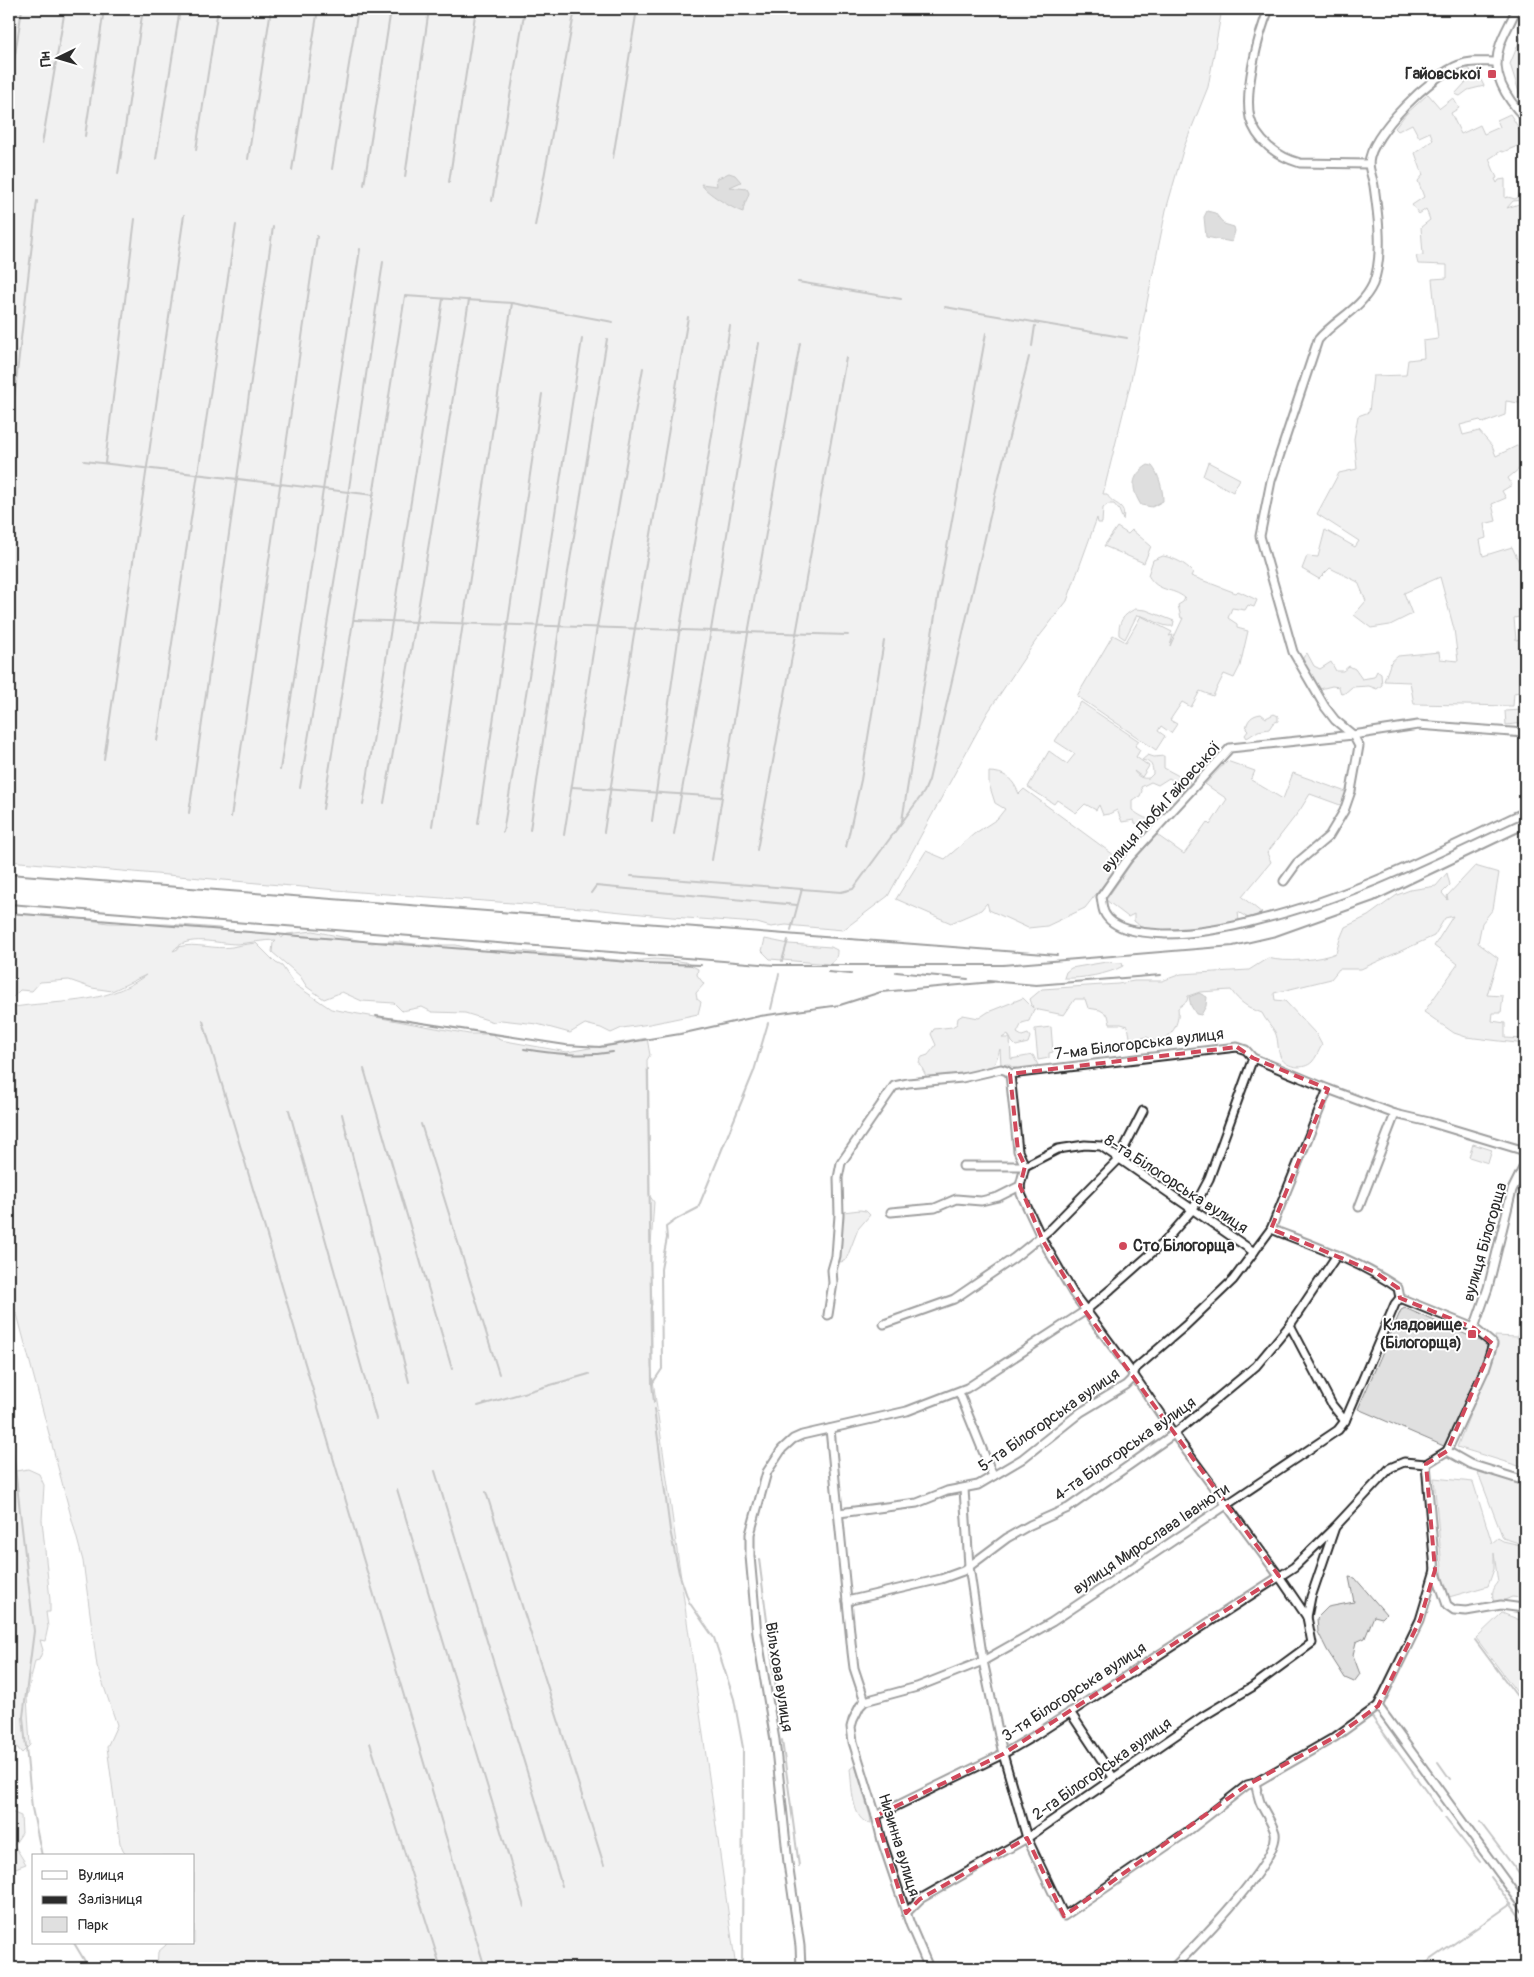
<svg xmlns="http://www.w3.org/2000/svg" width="1534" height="1977" font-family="Pangolin,sans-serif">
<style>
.green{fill:#e0e0e0;stroke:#868686}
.water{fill:#b6b6b6;stroke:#7e7e7e}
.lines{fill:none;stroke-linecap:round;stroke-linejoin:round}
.stream{stroke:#7e7e7e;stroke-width:2}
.minor-casing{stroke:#2b2b2b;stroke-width:11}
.minor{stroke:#fff;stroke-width:7}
.rail{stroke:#2b2b2b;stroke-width:2}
.marked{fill:none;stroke:#d1495b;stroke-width:4;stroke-dasharray:10 6;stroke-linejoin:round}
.poi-dot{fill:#d1495b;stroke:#fff;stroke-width:2}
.labels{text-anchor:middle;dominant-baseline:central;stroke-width:4;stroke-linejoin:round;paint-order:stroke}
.poi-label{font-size:16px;font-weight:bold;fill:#2b2b2b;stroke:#fff;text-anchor:end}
.street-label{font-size:16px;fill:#2b2b2b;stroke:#fff}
</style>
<rect width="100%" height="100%" fill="#fff"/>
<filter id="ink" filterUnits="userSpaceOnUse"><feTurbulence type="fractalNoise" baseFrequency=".02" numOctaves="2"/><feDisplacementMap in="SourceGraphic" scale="10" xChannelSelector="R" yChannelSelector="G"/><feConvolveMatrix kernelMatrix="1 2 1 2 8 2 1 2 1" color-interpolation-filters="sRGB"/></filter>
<g filter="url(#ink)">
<g class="green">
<path d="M9,9H1222L1208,87L1184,147L1166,210L1130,385L1103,494H1107C1112,506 1127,502 1123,520L1119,510L1114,504H1108L1103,508L1102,523H1098L1097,518L1067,601L1035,642L988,712L888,896L843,930L786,925L771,927L757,923L672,917L582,908L359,892L9,861Z"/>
<polygon points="1525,28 1525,102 1519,92 1510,64"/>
<polygon points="1467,68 1470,69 1472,76 1480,78 1484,86 1468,90 1460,96 1455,94 1466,82 1463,70"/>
<polygon points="1428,94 1440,108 1453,98 1459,108 1451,113 1461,134 1480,125 1484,134 1500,127 1497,120 1510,114 1525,138 1525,143 1503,152 1501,151 1489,159 1497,178 1495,179 1497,183 1499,180 1505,179 1505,198 1508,197 1515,199 1525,194 1525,200 1513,201 1507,208 1525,202 1525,306 1522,318 1525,319 1525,404 1506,401 1505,415 1483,423 1480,420 1460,425 1463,435 1479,431 1492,446 1496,456 1525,442 1525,464 1508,478 1512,485 1502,491 1506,498 1492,504 1496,521 1484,524 1486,538 1480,540 1483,556 1512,547 1525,575 1525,616 1514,618 1516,640 1524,638 1525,691 1514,693 1513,706 1414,704 1410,682 1384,681 1391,662 1398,656 1439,652 1440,659 1458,661 1454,629 1440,577 1404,593 1412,614 1390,625 1371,628 1354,615 1366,601 1358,582 1330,568 1319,579 1302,569 1307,556 1318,557 1325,530 1355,547 1359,541 1317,514 1339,473 1357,469 1354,439 1358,416 1369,412 1373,376 1406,375 1408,360 1424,358 1423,341 1438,339 1432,279 1447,278 1447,265 1418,264 1416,256 1423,255 1421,227 1430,220 1426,209 1419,214 1412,205 1424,197 1418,181 1423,175 1415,153 1433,140 1430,132 1419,137 1412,124 1398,131 1395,128 1405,115"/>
<polygon points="1208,462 1240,479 1233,492 1203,476"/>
<polygon points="1117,527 1128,534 1132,530 1151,546 1144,563 1104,546"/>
<path d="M1163,556C1174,558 1185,563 1193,572L1191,576L1236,593L1238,591L1257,600L1254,607L1248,605L1245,610L1232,608L1228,618L1237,624V628L1248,631L1240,666L1234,678L1224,674L1213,696L1200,691L1191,707L1182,702L1170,720L1177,724L1171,733L1161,726L1158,731L1165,736L1156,750L1077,696L1113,635L1126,642L1141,616L1172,632L1169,636L1173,635L1170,646L1183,618H1181L1178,605L1183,602L1185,598C1172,587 1158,593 1148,575L1153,560Z"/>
<path d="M1135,609L1146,610L1174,621L1173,626C1161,628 1149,616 1137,615L1125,639L1119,635C1118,622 1123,615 1135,609Z"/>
<path d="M1307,653L1314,666L1320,669L1331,662L1336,671H1343L1349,666L1355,669L1362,679L1374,677L1377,671L1381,674L1382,685L1377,689L1369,686L1352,687L1345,693L1341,694L1339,687L1332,686L1320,689C1314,679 1293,665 1307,653Z"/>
<path d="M1081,702L1139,741L1135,746L1140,750L1136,757L1149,766L1142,777L1134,771C1138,777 1142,779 1149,778L1153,774C1153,765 1151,762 1142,760L1148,755L1154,757L1164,756V768L1190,782V788L1184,795L1180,785L1169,778L1158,785L1151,782L1141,787L1142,791L1140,796L1132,800V810C1142,817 1150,823 1162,817L1144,841L1132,845L1130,840L1136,839L1142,833L1139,825L1135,823L1134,820L1122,822L1117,810L1109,814L1103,815L1099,805L1096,810L1085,804L1076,813L1057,800L1054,804L1028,787L1049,751L1067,764L1075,754L1055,741Z"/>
<polygon points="1522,710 1525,711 1525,723 1506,725 1505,711"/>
<path d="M1261,714L1266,718L1274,714L1278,716V721L1273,723L1269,729L1258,731L1247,738L1245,735L1248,731L1246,729C1247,720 1252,715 1261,714Z"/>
<path d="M1227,761L1255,771L1251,780L1283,799L1293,773L1346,792L1343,806L1310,794L1300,810L1267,853L1271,862L1242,897L1262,913L1248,918L1238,912L1239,921C1219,930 1164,939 1143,928C1140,927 1137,923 1134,921V914L1128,917L1106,900L1133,861L1157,835L1184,854L1207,822L1210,825L1227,799L1205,784Z"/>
<path d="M989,772C1005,772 1013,779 1019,794L1024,789L1122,861L1085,908L1047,926L1028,928L989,910L987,903L981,910L951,923L896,899L926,851L945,859L974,834L997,819L1005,809L995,803L989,784Z"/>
<path d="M1475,866L1499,873L1493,909L1482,923L1478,943L1498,958L1487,995L1503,996L1501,1013H1493L1492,1021L1505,1023V1038L1525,1039V1044L1466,1037L1454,1033L1424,1012L1458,964L1434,946L1453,916L1445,918L1434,936L1361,969H1339L1331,979L1274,993L1275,1000L1285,1001L1316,1034L1322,1045C1319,1050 1316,1058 1312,1062C1304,1070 1287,1068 1281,1058C1277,1051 1279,1040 1275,1032C1271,1025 1265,1020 1262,1013C1248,1008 1239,1002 1231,990L1200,992L1188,996L1187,1001L1178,1008C1180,1023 1172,1038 1157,1042L1147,1037L1134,1039L1130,1037L1128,1026L1121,1024H1110L1108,1015L1100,1010L1088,1008L1085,999H1075L1064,1015L1034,1009L1029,1021L1022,1023L1017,1033L1022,1036L1028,1034L1030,1037L1028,1043L1016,1046L1012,1042L1008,1034L1002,1038H1010L1011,1059L1033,1055L1038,1065C1029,1070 1016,1071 1008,1064L1001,1065L1000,1049C998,1055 996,1062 992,1067C985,1075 939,1077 927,1078L919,1062L922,1057L928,1055L936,1045L931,1034L934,1029L952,1027L957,1024L958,1018L963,1015L979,1018L988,1012L1023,998L1033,1008L1030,999L1042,989L1118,984L1134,981H1162L1181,974L1249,970L1268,958C1285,963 1320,960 1336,953L1340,939L1345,927L1368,916L1397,895L1410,890L1436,886L1447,873L1450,885L1442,893L1448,900L1447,896Z"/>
<path d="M9,913L62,916L108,923L167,924L219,928L230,931L280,934L281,938L287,934L313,931L372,943L391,941L424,945H456L480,951L506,950L630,961L654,959L673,960L685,962L698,969L697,975L704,984L696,993L697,999L701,1002L698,1014L650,1024L622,1028L611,1033L601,1028L585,1024L570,1033L537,1024L501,1020L494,1022L465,1013L432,1012L422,1007L402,1011L394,1003L362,1001L342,992L324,999L307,987L300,976L272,952L273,943L276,940C263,940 250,943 237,944C217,944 187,933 173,951L178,949V947C196,942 214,950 232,947C240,945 248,944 256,943L276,963L282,966L294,984L331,1009L469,1034H493L500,1040L567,1052L647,1038L650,1055L647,1060L649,1195L654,1202L650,1260L652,1305L650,1308L651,1366L736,1968H157L158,1952L166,1945V1943H194V1856H126L120,1843L107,1747L117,1725L97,1666L83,1561L17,1314L9,1312V1008C58,999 103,1007 146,975L112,991L92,988L69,980L40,982L32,991L20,990L9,1001Z"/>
<path d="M765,939L789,944L831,947L837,950C837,957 836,960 830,964L770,959L762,951Z"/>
<path d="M1106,962L1122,963L1123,966C1109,974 1081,979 1064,978L1066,972L1071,968Z"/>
<polygon points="1051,1027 1053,1052 1049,1053 1049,1058 1038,1060 1035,1029"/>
<polygon points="1473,1144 1492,1150 1488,1163 1469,1157"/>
<polygon points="860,1210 866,1211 870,1215 858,1229 846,1260 841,1262 835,1259 839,1217 843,1212"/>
<polygon points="1525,1307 1525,1468 1457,1447 1497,1347 1495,1336 1517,1337 1522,1308"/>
<polygon points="1405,1308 1490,1345 1481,1370 1446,1447 1358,1409 1401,1310"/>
<polygon points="28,1469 39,1474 44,1485 42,1520 50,1600 50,1612 46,1612 48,1627 45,1641 40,1640 43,1650 39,1660 35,1661 27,1697 30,1745 22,1753 14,1744 9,1704 9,1476 16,1471"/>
<polygon points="1477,1470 1525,1486 1525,1545 1503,1538"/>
<path d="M1434,1478L1473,1482L1492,1543L1498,1538L1503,1541L1525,1546V1605L1523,1604V1598L1512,1597L1495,1604C1491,1597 1492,1589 1498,1583L1494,1553V1569L1488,1586L1449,1597L1444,1590Z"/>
<polygon points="1349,1577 1355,1578 1386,1614 1382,1618 1374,1616 1365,1638 1356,1642 1353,1655 1360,1674 1354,1682 1345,1678 1327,1650 1318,1632 1317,1618 1328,1607 1354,1602"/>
<polygon points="1502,1613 1525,1622 1525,1703 1476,1638"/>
<path d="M855,1765L870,1816L871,1823C851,1823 852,1783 850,1769Z"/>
<polygon points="9,1811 21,1816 22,1833 14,1845 26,1864 10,1870 9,1873"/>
</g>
<g class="water">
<path d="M729,173L735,175L741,182L730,187L747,189L749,193C747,201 744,202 743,212C733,209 706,193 701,184L717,186L716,179Z"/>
<polygon points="1207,211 1215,213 1224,224 1234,227 1235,231 1232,242 1206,237 1204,217"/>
<path d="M1148,465L1152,466C1159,474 1163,490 1163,501L1152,507L1141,505C1131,489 1130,476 1148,465Z"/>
<polygon points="1199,993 1207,997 1206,1006 1201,1015 1196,1014 1191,1006 1189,997"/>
</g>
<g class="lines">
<g class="stream">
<polyline points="9,94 22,9"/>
<polyline points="85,136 104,9"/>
<polyline points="42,144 65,9"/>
<polyline points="196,150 218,9"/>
<polyline points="613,158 637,9"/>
<polyline points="156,159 180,9"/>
<polyline points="248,159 271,9"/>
<polyline points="332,169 358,9"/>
<polyline points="292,170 318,9"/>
<polyline points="118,174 143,9"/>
<polyline points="405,177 429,9"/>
<polyline points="449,182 476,9"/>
<polyline points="364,185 391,9"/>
<polyline points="492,201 525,9"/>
<polyline points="535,226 575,9"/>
<polyline points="798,282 901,299"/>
<polyline points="512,303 613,322"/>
<polyline points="945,307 1127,338"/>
<polyline points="1032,346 1035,326"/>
<polyline points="9,442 37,201"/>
<polyline points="84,461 374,495"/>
<polyline points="105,463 135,219"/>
<polyline points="354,620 848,635"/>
<polyline points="157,741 236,225"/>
<polyline points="104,759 184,215"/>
<polyline points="280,770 360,249"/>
<polyline points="572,787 722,797"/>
<polyline points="300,788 343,528 383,262"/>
<polyline points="384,803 416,622 469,300"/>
<polyline points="363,805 443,299"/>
<polyline points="323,809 405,296 512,303 432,826"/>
<polyline points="189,813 273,227"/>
<polyline points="231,817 317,236"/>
<polyline points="652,821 678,640 730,326"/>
<polyline points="902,821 938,597 986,333"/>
<polyline points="478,823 542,394"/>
<polyline points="530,830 563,602 607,339"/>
<polyline points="503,832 541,604 582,339"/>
<polyline points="604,832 633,640 688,317"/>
<polyline points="674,834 709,642 759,343"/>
<polyline points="564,835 597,627 643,368"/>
<polyline points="846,847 861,780 884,641"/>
<polyline points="757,850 846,358"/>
<polyline points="712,860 746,645 800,343"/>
<polyline points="631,876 841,892 853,889 924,792 929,780 1000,473 1029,357"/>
<polyline points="591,893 596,886 797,905"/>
<polyline points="791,930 802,889"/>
<polyline points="782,961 788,940"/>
<polyline points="771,1009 779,974"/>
<polyline points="203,1021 485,1968"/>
<polyline points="364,1069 452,1369"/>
<polyline points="648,1069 652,1384"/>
<polyline points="289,1110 376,1419"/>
<polyline points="342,1114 409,1382"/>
<polyline points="421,1124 499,1374"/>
<polyline points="654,1402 652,1384 662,1369 661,1269 667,1238 666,1227 677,1219 698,1208 754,1071 768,1023"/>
<polyline points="478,1406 589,1374"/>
<polyline points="654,1409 670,1530 679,1573 689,1602 714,1638 734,1699 743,1748 742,1968"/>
<polyline points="9,1417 34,1631 23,1717 32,1808 42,1856"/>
<polyline points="435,1471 562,1886"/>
<polyline points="397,1489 524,1907"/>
<polyline points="486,1492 604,1865"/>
<polyline points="759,1559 781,1729"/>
<polyline points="1475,1640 1525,1707"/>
<polyline points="1372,1717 1441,1812"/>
<polyline points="782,1740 799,1866"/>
<polyline points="370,1743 441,1968"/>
<polyline points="1438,1762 1450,1779"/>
<polyline points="1445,1818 1480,1862"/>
<polyline points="1480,1822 1520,1875"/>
<polyline points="1491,1877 1525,1924"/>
<polyline points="74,1943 89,1968"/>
<polyline points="1419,1968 1511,1904"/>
</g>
<defs>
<g id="minor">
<path d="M1269,9C1258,35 1244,91 1250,118C1256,141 1278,157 1300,163L1369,164"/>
<path d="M1516,9C1512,21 1504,32 1500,45C1490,74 1506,98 1525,118"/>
<path d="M1525,733L1418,725L1353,735L1230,748L1127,860L1101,897C1102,901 1102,907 1104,912C1113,932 1147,933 1165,934C1199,934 1230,928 1262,919C1355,896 1439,852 1525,812"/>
<path d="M1284,881L1297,863L1329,836L1344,811L1351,791L1359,746L1353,735L1335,720L1325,707L1293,652L1260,536L1271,481L1318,340C1335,319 1361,310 1373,284C1384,256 1378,214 1374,186C1373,179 1369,170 1369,163C1371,133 1432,75 1459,65C1471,60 1484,62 1497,62"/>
<polyline points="963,1166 1025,1166 1058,1149 1085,1145 1101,1146 1254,1252"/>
<polyline points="1025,1166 1018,1151 1010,1074 1237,1047 1246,1050 1253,1058 1328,1089 1395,1114 1429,1122 1525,1151"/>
<polyline points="1359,1207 1395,1114"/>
<polyline points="891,1212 935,1208 956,1199 981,1201 998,1197 1020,1186"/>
<polyline points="828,1315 833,1283 832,1270 836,1256 839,1215 838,1178 841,1163 894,1086 908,1083 962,1078 1001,1069 1007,1071 1010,1074"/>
<polyline points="884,1324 954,1299 1014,1258 1049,1230 1118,1160 1143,1111"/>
<polyline points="1290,1325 1332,1405 1345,1421"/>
<polyline points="1474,1328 1488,1288 1512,1190 1525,1164"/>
<polyline points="959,1392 993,1476"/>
<polyline points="830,1429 852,1652 854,1668 865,1701"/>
<polyline points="1447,1451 1470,1464 1525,1481"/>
<path d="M964,1489L969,1566L983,1661L1003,1754L1027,1838L1064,1916L1187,1832L1247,1785L1255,1783L1335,1737L1378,1706L1420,1620L1435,1570L1426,1464L1447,1451L1485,1369L1493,1344L1474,1328L1400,1298L1398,1288C1359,1261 1314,1246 1271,1229"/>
<polyline points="839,1513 917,1503 947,1491 978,1485 1022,1459 1081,1412 1126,1385 1131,1380 1136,1368 1185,1326 1233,1280 1271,1229 1328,1089"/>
<polyline points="1435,1570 1447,1605 1454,1610 1466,1611 1501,1605 1523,1608 1525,1610"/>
<polyline points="847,1601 941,1579 963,1571 1007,1538 1030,1525 1068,1508 1174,1434 1256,1366 1290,1325 1337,1255"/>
<polyline points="1307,1617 1311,1597 1335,1527 1390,1468 1404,1462 1426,1464"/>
<polyline points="1378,1706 1525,1908"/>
<polyline points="1070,1712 1113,1777"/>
<polyline points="876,1816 1003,1754 1034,1736 1294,1567 1335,1527"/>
<polyline points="906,1913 920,1899 1027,1838 1202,1717 1252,1687 1312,1643 1307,1617 1279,1576 1174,1434 1133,1374 1073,1293 1043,1241 1021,1194 1020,1186 1025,1166"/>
<polyline points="801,1968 800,1946 788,1863 775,1740 757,1634 750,1556 750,1534 767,1472 782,1449 793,1439 802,1435 907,1411 967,1388 1085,1311 1111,1289 1165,1241 1193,1209 1209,1179 1253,1058"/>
<polyline points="929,1968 910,1924 882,1841 876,1816 853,1742 851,1727 853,1720 860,1706 865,1701 917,1687 983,1661 1052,1622 1338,1430 1345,1421 1395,1304 1400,1298"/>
<path d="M1173,1968C1194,1947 1280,1861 1275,1833C1272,1822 1264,1812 1260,1802C1258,1796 1257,1790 1255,1783"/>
</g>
</defs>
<use href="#minor" class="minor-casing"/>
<use href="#minor" class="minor"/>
<g class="rail">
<polyline points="9,874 1057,955"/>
<polyline points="9,904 774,965 1003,965 1233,946 1276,936 1374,901 1525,829"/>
<polyline points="9,913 642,963 701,965"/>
<polyline points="828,972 851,974"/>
<polyline points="896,972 968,979"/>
<polyline points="988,981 1036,985 1161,975"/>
<polyline points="376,1016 566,1045 600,1047 680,1034 760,1016 840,1005 881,992 993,982"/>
<path d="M524,1049C555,1054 582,1057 613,1052"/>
</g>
</g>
</g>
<path d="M0 0H1534V1977H0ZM1237,1047L1253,1058L1328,1089L1271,1229L1375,1272L1398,1288L1400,1298L1474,1328L1493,1344L1447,1451L1426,1464L1435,1570L1420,1620L1378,1706L1335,1737L1247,1785L1064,1916L1027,1838L920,1899L906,1913L876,1816L1003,1754L1279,1576L1085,1311L1043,1241L1020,1186L1025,1166L1018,1151L1010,1074Z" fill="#fff" fill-opacity=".55" fill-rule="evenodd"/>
<path class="marked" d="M1237,1047L1253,1058L1328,1089L1271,1229L1375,1272L1398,1288L1400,1298L1474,1328L1493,1344L1447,1451L1426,1464L1435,1570L1420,1620L1378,1706L1335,1737L1247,1785L1064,1916L1027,1838L920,1899L906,1913L876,1816L1003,1754L1279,1576L1085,1311L1043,1241L1020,1186L1025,1166L1018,1151L1010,1074Z"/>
<g class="poi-dot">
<rect x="1487" y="69" width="10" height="10" rx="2.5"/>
<circle cx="1123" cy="1246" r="5"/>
<rect x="1467" y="1329" width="10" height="10" rx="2.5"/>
</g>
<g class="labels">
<g class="poi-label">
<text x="1482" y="74">Гайовської</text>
<text x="1133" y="1246" text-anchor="start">Сто Білогорща</text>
<text x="1462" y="1325">Кладовище<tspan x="1462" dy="18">(Білогорща)</tspan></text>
</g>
<g class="street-label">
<text transform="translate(1161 807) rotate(-48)">вулиця Люби Гайовської</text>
<text transform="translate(1139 1044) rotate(-7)">7-ма Білогорська вулиця</text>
<text transform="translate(1176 1184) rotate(33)">8-та Білогорська вулиця</text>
<text transform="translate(1485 1242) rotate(-74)">вулиця Білогорща</text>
<text transform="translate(1049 1420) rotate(-35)">5-та Білогорська вулиця</text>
<text transform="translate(1125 1449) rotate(-35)">4-та Білогорська вулиця</text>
<text transform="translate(1151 1539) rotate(-34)">вулиця Мирослава Іванюти</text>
<text transform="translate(779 1677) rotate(81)">Вільхова вулиця</text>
<text transform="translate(1074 1692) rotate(-33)">3-тя Білогорська вулиця</text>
<text transform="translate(1102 1769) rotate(-35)">2-га Білогорська вулиця</text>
<text transform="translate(899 1845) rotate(73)">Низинна вулиця</text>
</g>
</g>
<rect width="1534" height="1977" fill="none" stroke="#fff" stroke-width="30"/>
<rect x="15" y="15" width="1504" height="1947" fill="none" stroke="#2b2b2b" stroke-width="2" filter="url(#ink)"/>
<rect x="32" y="1854" width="162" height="90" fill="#ffffff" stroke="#aaaaaa"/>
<rect x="42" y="1871" width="25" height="8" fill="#ffffff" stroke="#aaaaaa"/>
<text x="78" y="1880" font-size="15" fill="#2b2b2b">Вулиця</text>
<rect x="42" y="1896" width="25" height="8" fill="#2b2b2b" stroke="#aaaaaa"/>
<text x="78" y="1904" font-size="15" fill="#2b2b2b">Залізниця</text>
<rect x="42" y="1917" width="25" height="15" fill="#e0e0e0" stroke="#aaaaaa"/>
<text x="78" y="1930" font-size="15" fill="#2b2b2b">Парк</text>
<g transform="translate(58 58) rotate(265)" stroke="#ffffff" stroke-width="4" paint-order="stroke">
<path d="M0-4L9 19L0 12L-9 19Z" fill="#2b2b2b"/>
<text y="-8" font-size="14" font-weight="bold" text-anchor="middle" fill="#2b2b2b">Пн</text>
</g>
</svg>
